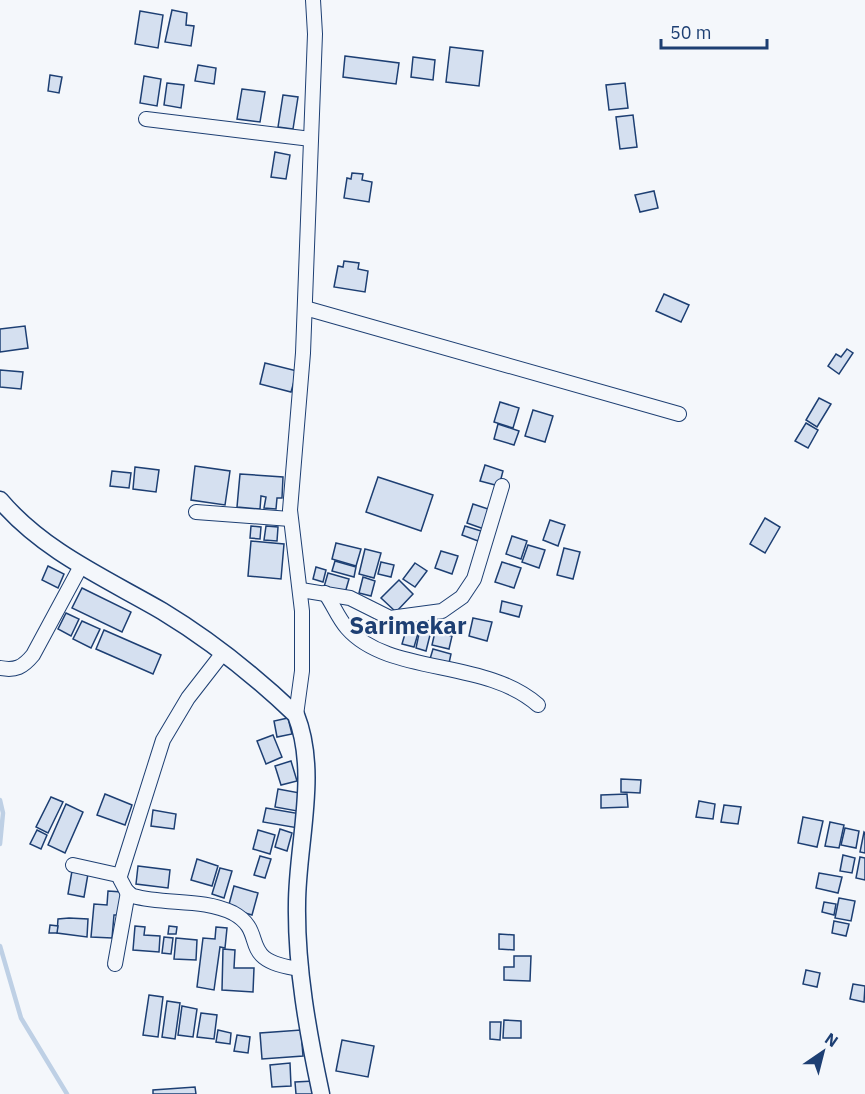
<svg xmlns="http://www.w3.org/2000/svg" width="865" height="1094" font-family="'IBM Plex Sans',sans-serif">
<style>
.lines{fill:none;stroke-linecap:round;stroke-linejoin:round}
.stream{stroke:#bed0e5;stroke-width:4.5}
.building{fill:#d5e0f0;stroke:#1d3f73;stroke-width:1.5}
.minor-casing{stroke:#1d3f73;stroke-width:16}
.tertiary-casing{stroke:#1d3f73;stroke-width:19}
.minor{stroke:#f4f7fb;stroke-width:14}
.tertiary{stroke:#f4f7fb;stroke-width:16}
.labels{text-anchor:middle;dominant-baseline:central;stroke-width:4.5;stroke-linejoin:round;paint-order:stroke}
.quarter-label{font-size:24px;font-weight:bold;fill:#1d3f73;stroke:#f4f7fb}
</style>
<rect width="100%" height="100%" fill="#f4f7fb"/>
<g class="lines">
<g class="stream">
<polyline points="0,800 3,813 0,844"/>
<polyline points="0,946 21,1018 67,1094"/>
</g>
</g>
<g class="building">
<polygon points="172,10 187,13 186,25 194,26 191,46 165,42"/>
<polygon points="140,11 163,15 158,48 135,44"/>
<polygon points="450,47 483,51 479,86 446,82"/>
<polygon points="345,56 399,63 396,84 343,77"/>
<polygon points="413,57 435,60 433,80 411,77"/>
<polygon points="198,65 216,68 214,84 195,81"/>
<polygon points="50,75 62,77 59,93 48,91"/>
<polygon points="144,76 161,79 157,106 140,103"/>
<polygon points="167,83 184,85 181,108 164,105"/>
<polygon points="625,83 628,108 609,110 606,85"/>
<polygon points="242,89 265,92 260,122 237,119"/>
<polygon points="283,95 298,97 293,129 278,127"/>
<polygon points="633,115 637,147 620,149 616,117"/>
<polygon points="275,152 290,155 286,179 271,177"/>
<polygon points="352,173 363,174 362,180 372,182 369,202 344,198 347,178 351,179"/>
<polygon points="654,191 658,208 640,212 635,195"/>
<polygon points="344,261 359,263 358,269 368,271 365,292 334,287 338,266 343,267"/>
<polygon points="664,294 689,305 681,322 656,311"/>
<polygon points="25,326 28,348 0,352 0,329"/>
<polygon points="847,349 853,353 839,374 828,366 836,354 841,357"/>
<polygon points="265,363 297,371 291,392 260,384"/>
<polygon points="0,370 23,372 21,389 0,387"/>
<polygon points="819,398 831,404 817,427 806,420"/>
<polygon points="500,402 519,408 513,428 494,422"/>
<polygon points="533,410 553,416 545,442 525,436"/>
<polygon points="806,423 818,430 808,448 795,441"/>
<polygon points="498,424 519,431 514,445 494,439"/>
<polygon points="485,465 503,471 499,486 480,481"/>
<polygon points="195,466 230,471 225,505 191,500"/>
<polygon points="135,467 159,470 156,492 133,489"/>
<polygon points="112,471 131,473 129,488 110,486"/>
<polygon points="240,474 283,477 282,498 277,498 276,509 264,508 266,497 261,496 260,509 237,507"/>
<polygon points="378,477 433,495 421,531 366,512"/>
<polygon points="473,504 491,510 484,529 467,523"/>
<polygon points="765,518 780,527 765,553 750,544"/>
<polygon points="550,520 565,525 558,546 543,540"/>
<polygon points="251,526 261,527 260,539 250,538"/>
<polygon points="266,526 278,527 277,541 264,540"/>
<polygon points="465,526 481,531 478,541 462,535"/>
<polygon points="512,536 527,541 521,559 506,554"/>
<polygon points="251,541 284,544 281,579 248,576"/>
<polygon points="336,543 361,549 356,566 332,559"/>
<polygon points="528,545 545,550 539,568 522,562"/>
<polygon points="564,548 580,552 573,579 557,575"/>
<polygon points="365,549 381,553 374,578 359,574"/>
<polygon points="441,551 458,556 452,574 435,568"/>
<polygon points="335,561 356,567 354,577 332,571"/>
<polygon points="381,562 394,565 391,577 378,574"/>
<polygon points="502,562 521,568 514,588 495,582"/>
<polygon points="415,563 427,571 415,587 403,579"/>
<polygon points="48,566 64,574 58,588 42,580"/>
<polygon points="316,567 326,570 323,582 313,579"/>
<polygon points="328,573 349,579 345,593 324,587"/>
<polygon points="363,577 375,581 371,596 359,593"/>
<polygon points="399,580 413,594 396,612 381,598"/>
<polygon points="82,588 131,612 122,632 72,608"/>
<polygon points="502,601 522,606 519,617 500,612"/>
<polygon points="66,613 79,619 71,636 58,629"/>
<polygon points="473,618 492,622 487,641 469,636"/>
<polygon points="82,621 100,629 91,648 73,639"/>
<polygon points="407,627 419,630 414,647 402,644"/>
<polygon points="420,629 431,631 426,651 416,648"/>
<polygon points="104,630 161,655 153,674 96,649"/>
<polygon points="435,632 452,636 449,649 432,645"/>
<polygon points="433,649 451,654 449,663 430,659"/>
<polygon points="288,718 292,734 277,737 274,721"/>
<polygon points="273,735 282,757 266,764 257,741"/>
<polygon points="291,761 297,781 281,785 275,766"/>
<polygon points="621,779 641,780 640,793 621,792"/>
<polygon points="278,789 300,793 297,811 275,807"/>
<polygon points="105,794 132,805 125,825 97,815"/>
<polygon points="627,794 628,807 601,808 601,795"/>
<polygon points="51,797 63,802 48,833 36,827"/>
<polygon points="699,801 715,804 713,819 696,817"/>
<polygon points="66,804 83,812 65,853 48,845"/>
<polygon points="724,805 741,807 738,824 721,822"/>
<polygon points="266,808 301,814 298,828 263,822"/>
<polygon points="153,810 176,814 174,829 151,826"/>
<polygon points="803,817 823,821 817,847 798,843"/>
<polygon points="830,822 844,825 839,848 825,846"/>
<polygon points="845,828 859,831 856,848 841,845"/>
<polygon points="280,829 292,833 287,851 275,847"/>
<polygon points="37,830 47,835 41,849 30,844"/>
<polygon points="258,830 275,835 270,854 253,849"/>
<polygon points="864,832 865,833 865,853 860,852"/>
<polygon points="843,855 855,858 852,873 840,871"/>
<polygon points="260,856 271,859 265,878 254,875"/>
<polygon points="860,857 865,858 865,880 856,878"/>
<polygon points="197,859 218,866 212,886 191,880"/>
<polygon points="138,866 170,870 168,888 136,884"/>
<polygon points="220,868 232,871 224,898 212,894"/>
<polygon points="72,871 88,874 84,897 68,894"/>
<polygon points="819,873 842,877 838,893 816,888"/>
<polygon points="234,886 258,893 252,915 228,908"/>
<polygon points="108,891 122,892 120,915 114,915 112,938 91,937 94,904 107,905"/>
<polygon points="839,898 855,901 851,921 835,918"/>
<polygon points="824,902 836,904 834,915 822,912"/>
<polygon points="69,918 88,919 87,937 57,933 58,919"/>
<polygon points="834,921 849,924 846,936 832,933"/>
<polygon points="50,925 58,926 57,933 49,933"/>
<polygon points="135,926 145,927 144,935 160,936 159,952 133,950"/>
<polygon points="169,926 177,927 176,934 168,934"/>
<polygon points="216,927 227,928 225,948 220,947 214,990 197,987 203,938 215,939"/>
<polygon points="499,934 514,935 514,950 499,949"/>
<polygon points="164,937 173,938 171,954 162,953"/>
<polygon points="176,938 197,940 196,960 174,959"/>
<polygon points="223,949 235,950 234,968 254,968 253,992 222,990"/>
<polygon points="514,956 531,956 530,981 504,980 504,967 514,967"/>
<polygon points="806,970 820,973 817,987 803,984"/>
<polygon points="853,984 865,986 864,1002 850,999"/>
<polygon points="149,995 163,997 158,1037 143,1035"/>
<polygon points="167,1001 180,1003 175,1039 162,1037"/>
<polygon points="182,1006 197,1009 193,1037 178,1035"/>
<polygon points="201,1013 217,1015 214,1039 197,1037"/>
<polygon points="504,1020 521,1021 521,1038 503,1038"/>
<polygon points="490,1022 501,1022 500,1040 490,1039"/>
<polygon points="218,1030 231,1033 230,1044 216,1042"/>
<polygon points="301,1030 303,1056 262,1059 260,1033"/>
<polygon points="237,1035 250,1037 248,1053 234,1051"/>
<polygon points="342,1040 374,1046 368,1077 336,1071"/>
<polygon points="290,1063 291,1086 272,1087 270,1065"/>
<polygon points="314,1081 315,1094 296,1094 295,1082"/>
<polygon points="195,1087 196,1094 153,1094 153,1090"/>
</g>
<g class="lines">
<defs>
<g id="minor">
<polyline points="146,119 311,139"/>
<polyline points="305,308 679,414"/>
<polyline points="196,512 290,519"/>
<polyline points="301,590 350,598 390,618 442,611 462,597 474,579 502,486"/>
<path d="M325,593C333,604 338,618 347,628C389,676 485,658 538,705"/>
<path d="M0,668C16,671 23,667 33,655L81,566"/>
<polyline points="296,715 302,671 302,611 290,510 303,353 315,34 313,0"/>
<path d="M73,865L118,875L127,892L133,896C165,905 203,898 233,913C270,933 234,961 301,969"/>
<polyline points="120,876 163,740 188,698 223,653"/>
<polyline points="115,964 128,892"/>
</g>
<path id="tertiary" d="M0,500C43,551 105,578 162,611C210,640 255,676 296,715C319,773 297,844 297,904C296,967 308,1033 321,1094"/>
</defs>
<use href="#minor" class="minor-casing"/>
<use href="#tertiary" class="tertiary-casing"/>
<use href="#minor" class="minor"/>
<use href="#tertiary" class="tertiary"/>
</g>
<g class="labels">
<g class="quarter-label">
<text x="408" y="625">Sarimekar</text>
</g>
</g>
<g transform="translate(823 1052) rotate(35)" stroke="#f4f7fb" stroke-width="4.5" paint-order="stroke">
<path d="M0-4.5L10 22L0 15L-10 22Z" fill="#1d3f73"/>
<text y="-9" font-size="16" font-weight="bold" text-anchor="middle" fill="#1d3f73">N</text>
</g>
<path d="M661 39v9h106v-9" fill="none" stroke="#1d3f73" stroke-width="3"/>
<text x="670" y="39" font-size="18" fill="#1d3f73" stroke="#f4f7fb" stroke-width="4.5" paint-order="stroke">50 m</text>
</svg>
